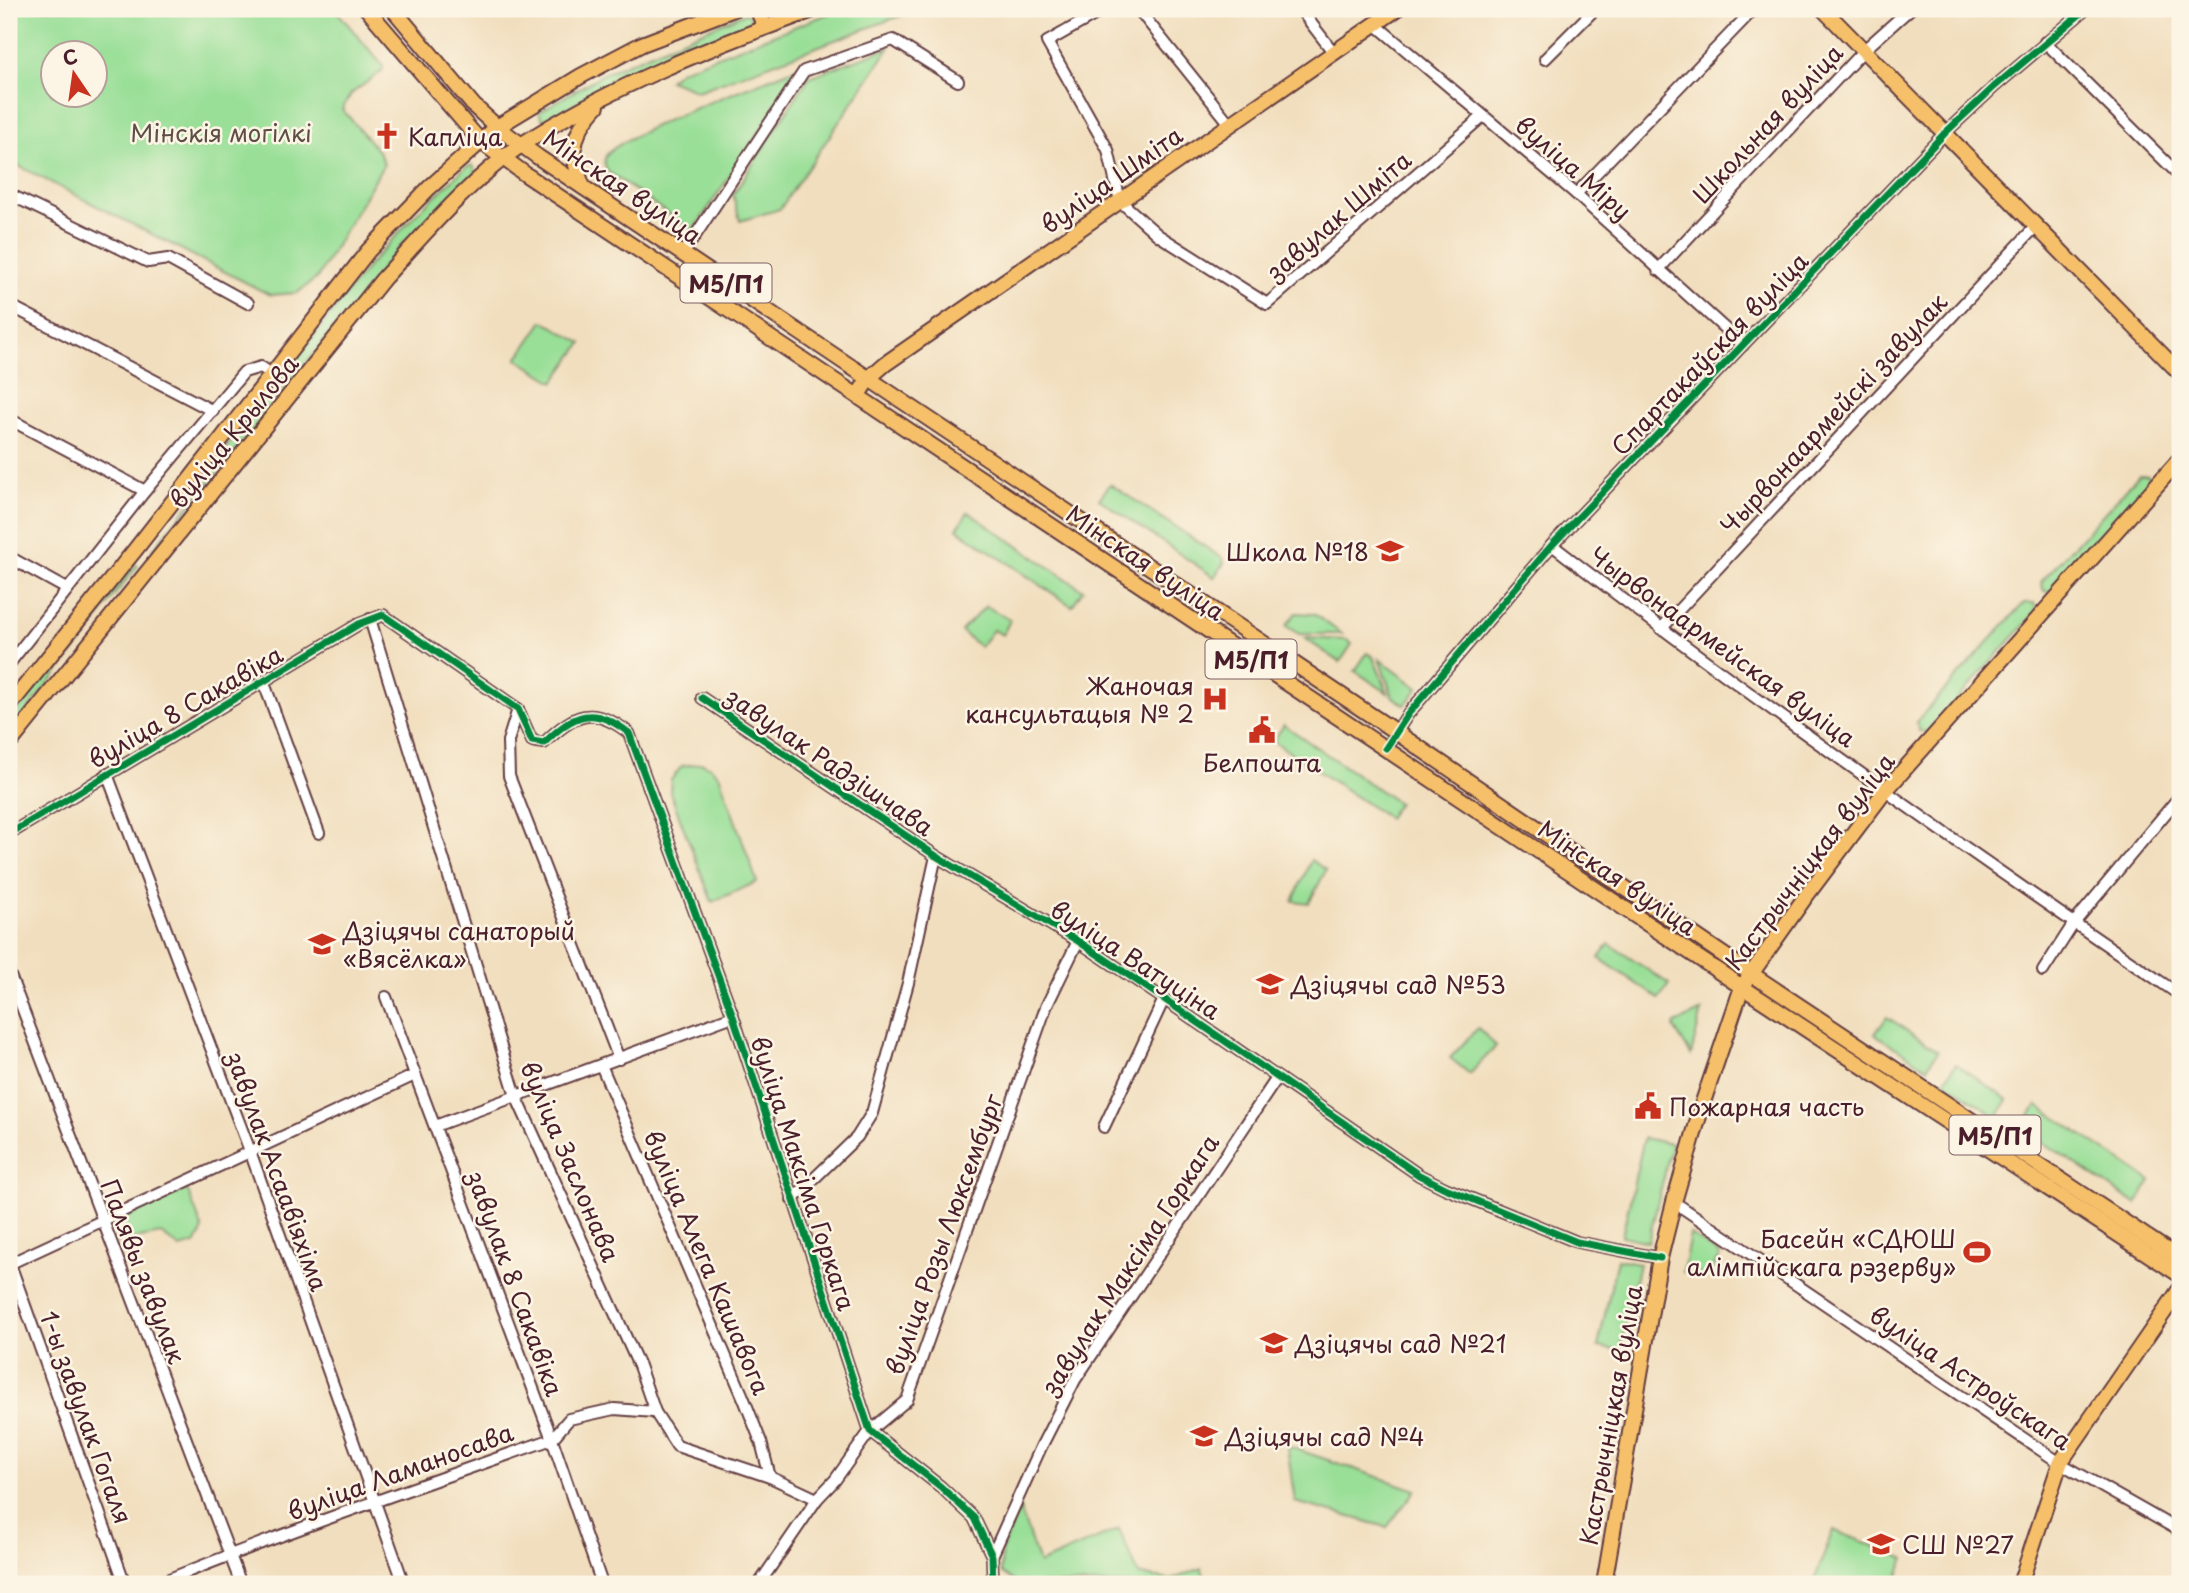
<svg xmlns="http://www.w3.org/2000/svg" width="2189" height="1593" font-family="'Playpen Sans',sans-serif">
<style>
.green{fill:#99df97;stroke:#727f61;stroke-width:2;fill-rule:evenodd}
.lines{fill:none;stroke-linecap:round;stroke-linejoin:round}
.minor-casing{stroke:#633c41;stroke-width:14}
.major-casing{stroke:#633c41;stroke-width:18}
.minor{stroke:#fff;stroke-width:10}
.major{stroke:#f6c06b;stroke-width:14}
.cycleway-casing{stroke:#fcf5e5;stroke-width:11}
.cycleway{stroke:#00873e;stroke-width:7}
.labels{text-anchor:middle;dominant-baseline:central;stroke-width:5;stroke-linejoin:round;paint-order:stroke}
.shield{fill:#fcf5e5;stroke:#7f5f63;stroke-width:2}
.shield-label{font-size:23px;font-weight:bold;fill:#4a1f2b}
.street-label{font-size:24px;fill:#4a1f2b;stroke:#fcf5e5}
.park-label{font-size:24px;fill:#5e4f46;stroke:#fcf5e5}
.poi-label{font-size:24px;fill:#4a1f2b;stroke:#fcf5e5;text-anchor:start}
</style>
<rect width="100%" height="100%" fill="#fcf5e5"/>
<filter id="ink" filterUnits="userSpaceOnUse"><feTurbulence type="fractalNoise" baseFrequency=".0143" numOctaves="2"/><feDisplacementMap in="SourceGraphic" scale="14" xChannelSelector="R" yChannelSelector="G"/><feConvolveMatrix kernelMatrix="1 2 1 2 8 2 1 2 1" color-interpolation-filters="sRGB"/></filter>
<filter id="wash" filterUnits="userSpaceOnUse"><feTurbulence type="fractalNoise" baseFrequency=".00686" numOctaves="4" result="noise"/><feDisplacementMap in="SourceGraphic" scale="28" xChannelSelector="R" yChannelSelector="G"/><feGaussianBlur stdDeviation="1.57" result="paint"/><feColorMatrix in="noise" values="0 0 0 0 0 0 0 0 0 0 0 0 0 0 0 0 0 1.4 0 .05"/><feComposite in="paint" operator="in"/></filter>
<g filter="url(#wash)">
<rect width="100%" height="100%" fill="#f1debe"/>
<g class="green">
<path d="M9,9H335L383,66L382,71L351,94L342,109L379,152L384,164L317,278L297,293L270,295L9,161ZM52,52H94V94H52Z"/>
<polygon points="841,9 919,9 698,91 669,80 681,70"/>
<polygon points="745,13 751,17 750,25 609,84 549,119 542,119 539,112 605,73"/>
<polygon points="890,47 780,209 740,221 733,195 809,77"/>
<path d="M804,65L693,231L607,171C605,166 603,161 606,156C619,134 772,78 804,65Z"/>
<polygon points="472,165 475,169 476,174 401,246 154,552 152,550 204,486 227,447 369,265 420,210 465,168"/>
<polygon points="543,321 582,343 554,382 517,359"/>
<polygon points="2139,475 2148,475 2152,483 2054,592 2044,591 2041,582"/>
<polygon points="1110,484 1222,558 1224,563 1214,577 1099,499"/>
<polygon points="968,512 1083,590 1072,606 957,529"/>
<polygon points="135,564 138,566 112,598 89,633 9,733 9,721"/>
<polygon points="2024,603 2034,603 2037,611 1928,732 1919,731 1916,722"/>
<polygon points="986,606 1010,620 1003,635 993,630 980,647 961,631"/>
<polygon points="1296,613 1314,614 1342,634 1299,634 1286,626"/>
<polygon points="1304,638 1347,640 1352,644 1340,662"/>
<polygon points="1367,653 1373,657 1388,693 1355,671"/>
<polygon points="1379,659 1418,688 1405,705 1393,697"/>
<polygon points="1284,725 1398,803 1388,818 1273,741"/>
<polygon points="702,763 711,767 719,775 757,882 712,902 670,792 671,780 682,766"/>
<polygon points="1311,860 1326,870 1309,903 1293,901"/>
<polygon points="1609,944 1669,984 1659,999 1599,958"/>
<polygon points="1702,1011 1691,1055 1674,1028 1675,1024"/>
<polygon points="1887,1017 1938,1051 1927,1068 1875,1034"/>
<polygon points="1478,1028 1496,1046 1470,1074 1450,1058"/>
<polygon points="1956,1064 2008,1100 1997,1117 1944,1081"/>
<polygon points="2037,1105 2151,1181 2136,1204 2022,1128"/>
<polygon points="1644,1138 1672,1144 1648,1242 1622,1236"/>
<polygon points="187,1189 203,1230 195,1244 180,1248 161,1234 118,1242 112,1224"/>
<polygon points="1690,1234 1720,1255 1708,1277 1683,1272"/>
<polygon points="1617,1259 1639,1263 1620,1351 1598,1347"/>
<polygon points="1287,1446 1416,1490 1387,1527 1295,1502"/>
<polygon points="1020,1509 1039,1564 1119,1529 1139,1575 1171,1580 1201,1568 1209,1584 1018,1584 1001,1572 1002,1549"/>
<polygon points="1833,1530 1905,1558 1895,1584 1813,1584"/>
</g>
</g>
<g filter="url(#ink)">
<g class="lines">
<defs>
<g id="minor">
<polyline points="1105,9 1047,42 1108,150 1120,201 1158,235 1267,304 1483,116"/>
<polyline points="1138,9 1230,124"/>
<polyline points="1300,9 1334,53"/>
<polyline points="1375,24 1576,194 1743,345"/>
<polyline points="2045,42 2180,176"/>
<polyline points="1545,59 1595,9"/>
<polyline points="9,194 148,262 168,259 248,303"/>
<polyline points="1576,194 1754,9"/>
<polyline points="683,254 804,71 893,40 958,81"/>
<polyline points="1658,270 1863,51 1910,9"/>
<polyline points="9,305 213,411"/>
<polyline points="9,419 145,491"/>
<path d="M1552,545C1756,702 1967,851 2180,995"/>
<polyline points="9,557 67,589"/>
<polyline points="370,619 516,1096 639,1366 655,1412 677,1446 770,1477 817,1499"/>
<polyline points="1661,629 2036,226"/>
<polyline points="9,664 145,491 244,372 261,367 273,375"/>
<polyline points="264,683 319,833"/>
<polyline points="702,698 936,856 1078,941 1164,999 1419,1175 1445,1188 1577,1242 1660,1258"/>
<polyline points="518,709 508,741 509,776 619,1059"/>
<polyline points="1386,748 1408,714 1552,545 1945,133 1994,87 2086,9"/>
<polyline points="107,774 250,1151 404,1584"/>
<path d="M9,834L359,624L383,615L518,709L532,741L544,743C575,713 593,705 629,733L733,1016L870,1431L941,1487L974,1518L992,1556L993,1584"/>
<polyline points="2043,971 2074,923 2180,796"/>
<polyline points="9,973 241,1584"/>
<polyline points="386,997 552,1439 602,1584"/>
<polyline points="601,1065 744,1399 761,1442 770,1477"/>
<polyline points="435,1126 733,1016"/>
<polyline points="1104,1127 1164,999"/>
<polyline points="792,1200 857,1137 872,1113 908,983 936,856"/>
<polyline points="1674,1202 2060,1463 2180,1531"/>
<polyline points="9,1264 415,1075"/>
<polyline points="10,1264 125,1584"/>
<polyline points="992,1556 1041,1447 1075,1380 1277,1078"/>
<path d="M157,1584C287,1531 419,1486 552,1439L569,1419L614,1409L655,1412"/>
<polyline points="759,1584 817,1499 835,1480 870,1431 907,1400 1046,1007 1078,941"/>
</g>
<g id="major">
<polyline points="367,9 480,141 525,174 1742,987 2180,1275"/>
<polyline points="393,9 474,106 497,127 538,157 1396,732 1750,973 2180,1259"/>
<polyline points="757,9 765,27"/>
<polyline points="1823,9 2180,373"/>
<path d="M583,187C569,153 571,134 597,106"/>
<polyline points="858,395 869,378 885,364 1397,9"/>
<polyline points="9,706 135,550 368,251 429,188 497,127 581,76 642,44 734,9"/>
<path d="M9,744L383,279C426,232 469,181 521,145C610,86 716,45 816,9"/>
<polyline points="1604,1584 1660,1258 1674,1202 1704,1099 1742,987 1806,896 1885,791 2180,459"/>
<polyline points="2020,1584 2060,1463 2180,1289"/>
</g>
</defs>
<use href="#minor" class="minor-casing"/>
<use href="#major" class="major-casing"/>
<use href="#minor" class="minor"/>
<use href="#major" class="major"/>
<defs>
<g id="cycleway">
<polyline points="702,698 936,856 1078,941 1164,999 1419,1175 1445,1188 1577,1242 1660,1258"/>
<polyline points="1386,748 1408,714 1552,545 1945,133 1994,87 2086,9"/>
<path d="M9,834L359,624L383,615L518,709L532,741L544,743C575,713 593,705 629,733L733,1016L870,1431L941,1487L974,1518L992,1556L993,1584"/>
</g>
</defs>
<use href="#cycleway" class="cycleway-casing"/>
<use href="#cycleway" class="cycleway"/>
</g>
</g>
<defs>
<symbol id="church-bare" viewBox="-9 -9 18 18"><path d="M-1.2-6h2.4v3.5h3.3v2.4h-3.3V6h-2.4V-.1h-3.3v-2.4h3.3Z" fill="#c8321e" stroke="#fcf5e5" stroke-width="2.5" paint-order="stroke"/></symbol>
<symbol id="school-bare" viewBox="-9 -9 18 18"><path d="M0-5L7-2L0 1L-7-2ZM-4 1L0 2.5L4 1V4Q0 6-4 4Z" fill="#c8321e" stroke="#fcf5e5" stroke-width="2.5" paint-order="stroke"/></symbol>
<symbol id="hospital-bare" viewBox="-9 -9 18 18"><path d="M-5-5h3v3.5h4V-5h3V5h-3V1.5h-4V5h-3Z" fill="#c8321e" stroke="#fcf5e5" stroke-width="2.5" paint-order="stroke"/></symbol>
<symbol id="civic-bare" viewBox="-9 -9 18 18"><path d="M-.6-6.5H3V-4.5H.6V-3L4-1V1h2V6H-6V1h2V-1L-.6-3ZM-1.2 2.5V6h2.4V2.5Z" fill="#c8321e" stroke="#fcf5e5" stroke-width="2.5" paint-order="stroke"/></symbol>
<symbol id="stadium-bare" viewBox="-9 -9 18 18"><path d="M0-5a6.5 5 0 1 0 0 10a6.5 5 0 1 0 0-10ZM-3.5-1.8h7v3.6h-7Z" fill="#c8321e" stroke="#fcf5e5" stroke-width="2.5" paint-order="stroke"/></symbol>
</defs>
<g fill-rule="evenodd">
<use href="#church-bare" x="368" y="117" width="38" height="38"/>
<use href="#school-bare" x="1371" y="532" width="38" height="38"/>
<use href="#hospital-bare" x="1196" y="680" width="38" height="38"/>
<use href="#civic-bare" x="1243" y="711" width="38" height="38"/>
<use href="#school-bare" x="303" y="925" width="38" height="38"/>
<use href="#school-bare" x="1251" y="965" width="38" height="38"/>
<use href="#civic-bare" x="1629" y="1087" width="38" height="38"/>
<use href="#stadium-bare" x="1958" y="1233" width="38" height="38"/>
<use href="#school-bare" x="1255" y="1324" width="38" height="38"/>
<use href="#school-bare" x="1185" y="1417" width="38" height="38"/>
<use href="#school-bare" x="1862" y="1525" width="38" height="38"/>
</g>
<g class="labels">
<g class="shield">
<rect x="680.5" y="263.5" width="91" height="39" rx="5"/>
<rect x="1205.5" y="639.5" width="91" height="39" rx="5"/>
<rect x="1949.5" y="1115.5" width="91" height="39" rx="5"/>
</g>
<g class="shield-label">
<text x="726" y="283">М5/П1</text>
<text x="1251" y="659">М5/П1</text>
<text x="1995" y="1135">М5/П1</text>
</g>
<g class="street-label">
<text transform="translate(1767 123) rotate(-47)">Школьная вуліца</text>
<text transform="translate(1574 167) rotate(41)">вуліца Міру</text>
<text transform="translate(1111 179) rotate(-35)">вуліца Шміта</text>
<text transform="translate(623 186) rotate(34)">Мінская вуліца</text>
<text transform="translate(1338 215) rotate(-41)">завулак Шміта</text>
<text transform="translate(1709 353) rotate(-46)">Спартакаўская вуліца</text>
<text transform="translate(1833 413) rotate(-47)">Чырвонаармейскі завулак</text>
<text transform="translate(233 431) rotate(-51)">вуліца Крылова</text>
<text transform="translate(1146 562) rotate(34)">Мінская вуліца</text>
<text transform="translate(1723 646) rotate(36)">Чырвонаармейская вуліца</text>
<text transform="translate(185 706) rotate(-30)">вуліца 8 Сакавіка</text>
<text transform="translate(830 761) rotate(34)">завулак Радзішчава</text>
<text transform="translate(1809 861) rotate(-53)">Кастрычніцкая вуліца</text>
<text transform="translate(1618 877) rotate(34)">Мінская вуліца</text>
<text transform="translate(1136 959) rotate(33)">вуліца Ватуціна</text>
<text transform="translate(571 1161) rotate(67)">вуліца Заслонава</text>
<text transform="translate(278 1171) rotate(70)">завулак Асаавіяхіма</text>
<text transform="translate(804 1173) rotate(72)">вуліца Максіма Горкага</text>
<text transform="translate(943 1234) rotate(-70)">вуліца Розы Люксембург</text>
<text transform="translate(708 1262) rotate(67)">вуліца Алега Кашавога</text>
<text transform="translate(1129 1264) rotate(-57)">завулак Максіма Горкага</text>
<text transform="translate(144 1271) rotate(69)">Палявы завулак</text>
<text transform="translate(516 1283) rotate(70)">завулак 8 Сакавіка</text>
<text transform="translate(1971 1377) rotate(34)">вуліца Астроўскага</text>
<text transform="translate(1610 1415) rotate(-80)">Кастрычніцкая вуліца</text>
<text transform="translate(87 1417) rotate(70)">1-ы завулак Гогаля</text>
<text transform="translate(400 1471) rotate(-20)">вуліца Ламаносава</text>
</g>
<g class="park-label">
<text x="221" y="132">Мінскія могілкі</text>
</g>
<g class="poi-label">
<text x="408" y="136">Капліца</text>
<text x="1369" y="551" text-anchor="end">Школа №18</text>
<text x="1194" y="685" text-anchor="end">Жаночая<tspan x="1194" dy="28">кансультацыя № 2</tspan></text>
<text x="1262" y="762" text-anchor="middle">Белпошта</text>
<text x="343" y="930">Дзіцячы санаторый<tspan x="343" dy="28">«Вясёлка»</tspan></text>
<text x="1291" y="984">Дзіцячы сад №53</text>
<text x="1669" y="1106">Пожарная часть</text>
<text x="1956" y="1238" text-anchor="end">Басейн «СДЮШ<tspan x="1956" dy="28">алімпійскага рэзерву»</tspan></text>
<text x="1295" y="1343">Дзіцячы сад №21</text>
<text x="1225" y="1436">Дзіцячы сад №4</text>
<text x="1902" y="1544">СШ №27</text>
</g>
</g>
<rect width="2189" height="1593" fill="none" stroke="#fcf5e5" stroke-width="35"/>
<g transform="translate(74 74) rotate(347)"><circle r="33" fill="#fcf5e5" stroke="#b59f9b" stroke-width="2"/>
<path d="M0-5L12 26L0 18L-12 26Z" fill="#c8321e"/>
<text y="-10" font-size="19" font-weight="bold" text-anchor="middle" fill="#4a1f2b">С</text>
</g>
</svg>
